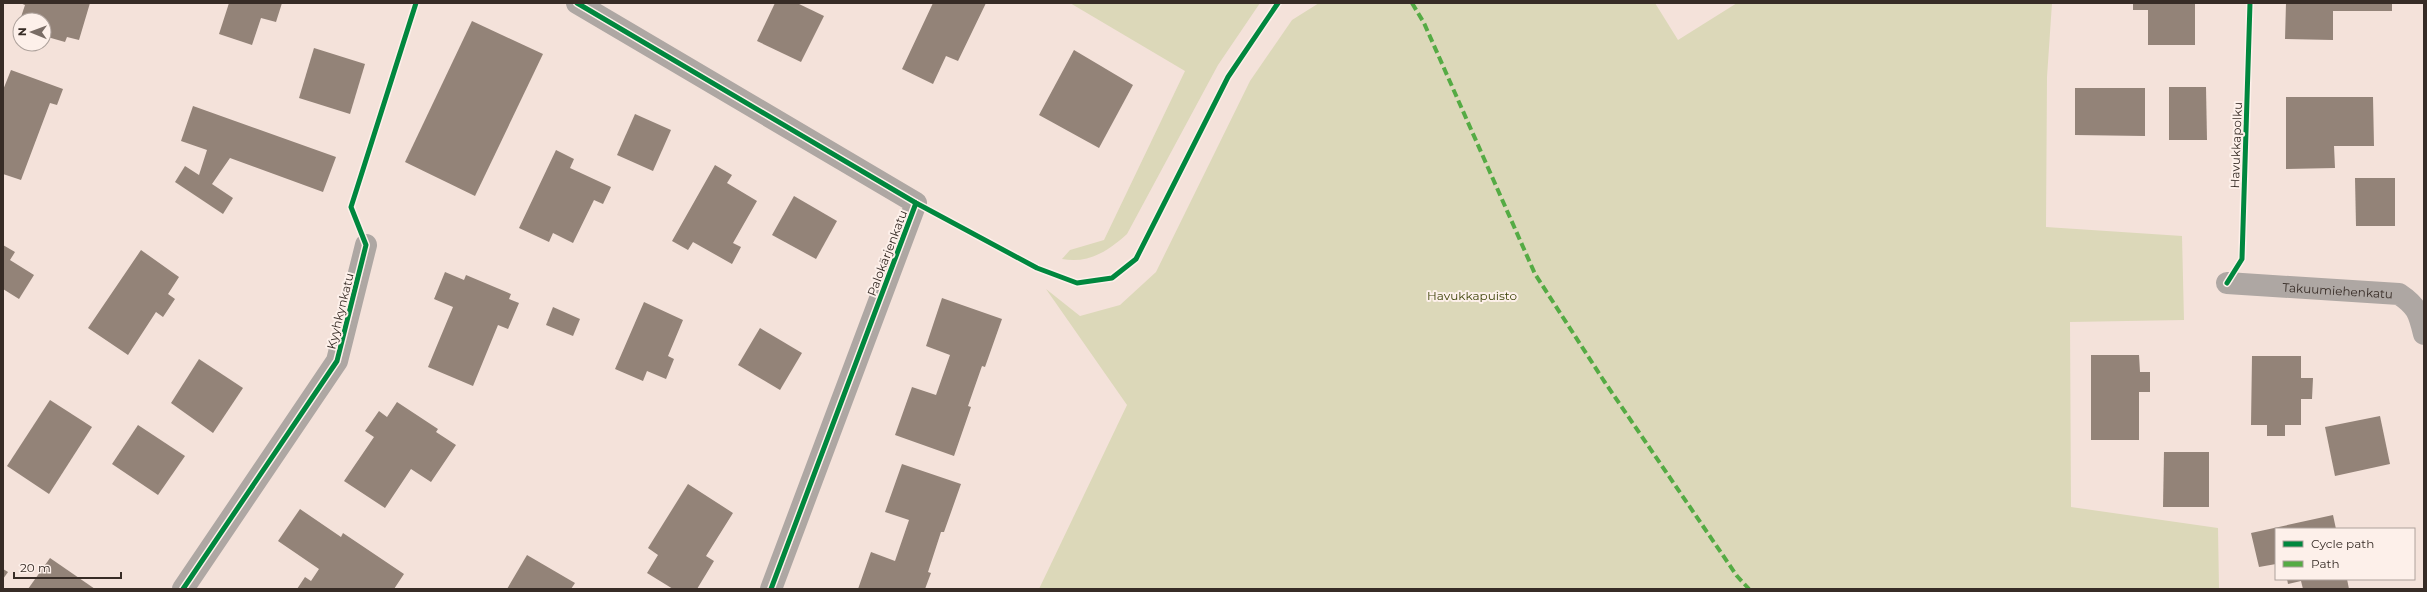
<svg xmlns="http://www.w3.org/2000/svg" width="2427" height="592" font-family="Montserrat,sans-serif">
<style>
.green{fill:#dcd8b9}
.building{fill:#938378}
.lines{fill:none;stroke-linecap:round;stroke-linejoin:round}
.minor{stroke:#aea7a3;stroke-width:22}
.quiet{stroke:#55ab44;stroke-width:4;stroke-dasharray:8 4;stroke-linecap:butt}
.cycleway-casing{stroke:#fdf0ea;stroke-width:8}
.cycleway{stroke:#00873e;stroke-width:5}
.labels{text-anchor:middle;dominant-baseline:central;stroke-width:4;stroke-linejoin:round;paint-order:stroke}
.street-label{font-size:12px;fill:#372c26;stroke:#fdf0ea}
.park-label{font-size:12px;fill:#3e4309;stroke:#fdf0ea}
</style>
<rect width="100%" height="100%" fill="#f4e2da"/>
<g class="green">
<path d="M1070,3H1260L1218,65L1127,234C1108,251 1089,264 1062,259L1070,250L1104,240L1185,71Z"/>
<polygon points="1319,3 1655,3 1678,40 1737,3 2052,3 2047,77 2046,227 2182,236 2184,320 2070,322 2071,507 2218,528 2219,589 1039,589 1127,405 1046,289 1080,316 1120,305 1156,272 1250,81 1292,20"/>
</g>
<g class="building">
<polygon points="20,3 90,3 79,40 67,37 65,42 44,36 44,20 20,20 25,5"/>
<polygon points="229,3 282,3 276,22 261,18 252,45 219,34"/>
<polygon points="775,3 797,3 824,16 801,62 757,41"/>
<polygon points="933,3 986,3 958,61 946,56 933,84 902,69"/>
<polygon points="2133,3 2195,3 2195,45 2148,45 2148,10 2133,10"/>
<polygon points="2286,3 2392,3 2392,11 2333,11 2333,40 2285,39"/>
<polygon points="472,21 543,54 475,196 405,162"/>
<polygon points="314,48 365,64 350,114 299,98"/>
<polygon points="1074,50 1133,85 1099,148 1039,115"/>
<polygon points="11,70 63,89 57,105 50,103 21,180 3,174 3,90"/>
<polygon points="2169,87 2206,87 2207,140 2169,140"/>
<polygon points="2075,88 2145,88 2145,136 2075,135"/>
<polygon points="2286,97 2373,97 2374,146 2334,146 2335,168 2286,169"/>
<polygon points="193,106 336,157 323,192 230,158 212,184 233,198 223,214 175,182 185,166 199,175 207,150 181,141"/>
<polygon points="635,114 671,130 653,171 617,155"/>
<polygon points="556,150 574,159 570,168 611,187 603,204 594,200 573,243 553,233 549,242 519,228"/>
<polygon points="715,165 732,175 727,183 757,201 733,243 741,247 732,264 693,242 688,250 672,241"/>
<polygon points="2355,178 2395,178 2395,226 2356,226"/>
<polygon points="794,196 837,221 816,259 772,235"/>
<polygon points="3,245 15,252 10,260 34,275 19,299 3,289"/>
<polygon points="141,250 179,277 168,294 175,299 163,317 156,312 128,355 88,328"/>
<polygon points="445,272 464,280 466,275 511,294 509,299 519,303 508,329 498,325 473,386 428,367 453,307 434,299"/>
<polygon points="942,298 1002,319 985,367 982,366 968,406 971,407 954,456 895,435 912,387 936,395 950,355 926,346"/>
<polygon points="644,302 683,320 668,356 674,359 666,379 647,371 643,381 615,369"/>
<polygon points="553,307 580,319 573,336 546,325"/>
<polygon points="760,328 802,353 780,390 738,365"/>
<polygon points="2091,355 2139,355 2140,372 2150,372 2150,392 2139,392 2139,440 2091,440"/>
<polygon points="2252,356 2301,356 2301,378 2313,378 2312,399 2301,399 2301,425 2285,425 2285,436 2267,436 2267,425 2251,425"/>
<polygon points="199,359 243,388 213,433 171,403"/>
<polygon points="50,400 92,427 49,494 7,466"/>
<polygon points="397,402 438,429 436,432 456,445 431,482 411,469 385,508 344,481 374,437 365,431 379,411 387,417"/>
<polygon points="2380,416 2390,464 2335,476 2325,427"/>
<polygon points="138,425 185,456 158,495 112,464"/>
<polygon points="2164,452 2209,452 2209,507 2163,507"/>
<polygon points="902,464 961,484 944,532 941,532 928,572 931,573 925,589 858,589 871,552 895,561 909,520 885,512"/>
<polygon points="688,484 733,513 706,556 714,561 697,589 673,589 647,573 658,555 648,548"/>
<polygon points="300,509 341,537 343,533 404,574 394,589 297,589 305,577 311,581 319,569 278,541"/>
<polygon points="2333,515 2336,529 2276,529 2276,564 2259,567 2251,533"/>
<polygon points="527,555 575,583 571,589 507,589"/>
<polygon points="50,558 95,589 28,589"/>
<polygon points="3,569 8,572 3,579"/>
<polygon points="2287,579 2347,579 2349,589 2303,589 2301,581 2288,584"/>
</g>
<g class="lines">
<g class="minor">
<polyline points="577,3 916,203 771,589"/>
<path id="s1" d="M2227,283L2399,294C2417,306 2419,313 2424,334"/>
<polyline points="183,589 337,361 366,245"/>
</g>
<polyline class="quiet" points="1412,3 1424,23 1535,274 1604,381 1737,576 1749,589"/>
<defs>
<g id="cycleway">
<polyline points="577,3 916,203 1037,268 1077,283 1112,278 1136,259 1228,77 1278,3"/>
<polyline points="2227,283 2242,259 2250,3"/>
<polyline points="183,589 337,361 366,245 351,207 416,3"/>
<polyline points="771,589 916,203"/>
</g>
</defs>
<use href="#cycleway" class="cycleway-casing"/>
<use href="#cycleway" class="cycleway"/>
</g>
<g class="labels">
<g class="street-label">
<text transform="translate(2236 145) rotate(-88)">Havukkapolku</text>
<text transform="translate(887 253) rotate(-69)">Palokärjenkatu</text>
<text stroke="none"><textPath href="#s1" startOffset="111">Takuumiehenkatu</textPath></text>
<text transform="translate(340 311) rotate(-76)">Kyyhkynkatu</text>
</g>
<g class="park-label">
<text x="1472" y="295">Havukkapuisto</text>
</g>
</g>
<rect width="2427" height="592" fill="none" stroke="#372c26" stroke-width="8"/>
<rect x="2275" y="528" width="140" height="52" fill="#fdf0ea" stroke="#aea29c"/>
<rect x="2283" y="541" width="20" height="6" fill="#00873e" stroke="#aea29c"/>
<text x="2311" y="548" font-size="12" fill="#372c26">Cycle path</text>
<rect x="2283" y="561" width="20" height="6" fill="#55ab44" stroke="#aea29c"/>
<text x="2311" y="568" font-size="12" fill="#372c26">Path</text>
<g transform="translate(32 32) rotate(271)"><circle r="19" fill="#fdf0ea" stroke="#aea29c"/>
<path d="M0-3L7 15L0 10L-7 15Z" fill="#796c65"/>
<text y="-6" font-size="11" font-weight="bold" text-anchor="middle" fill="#372c26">N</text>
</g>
<path d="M14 572v6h107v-6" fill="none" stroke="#372c26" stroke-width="2"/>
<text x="20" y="572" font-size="12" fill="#372c26" stroke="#fdf0ea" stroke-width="3" paint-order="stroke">20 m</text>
</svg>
